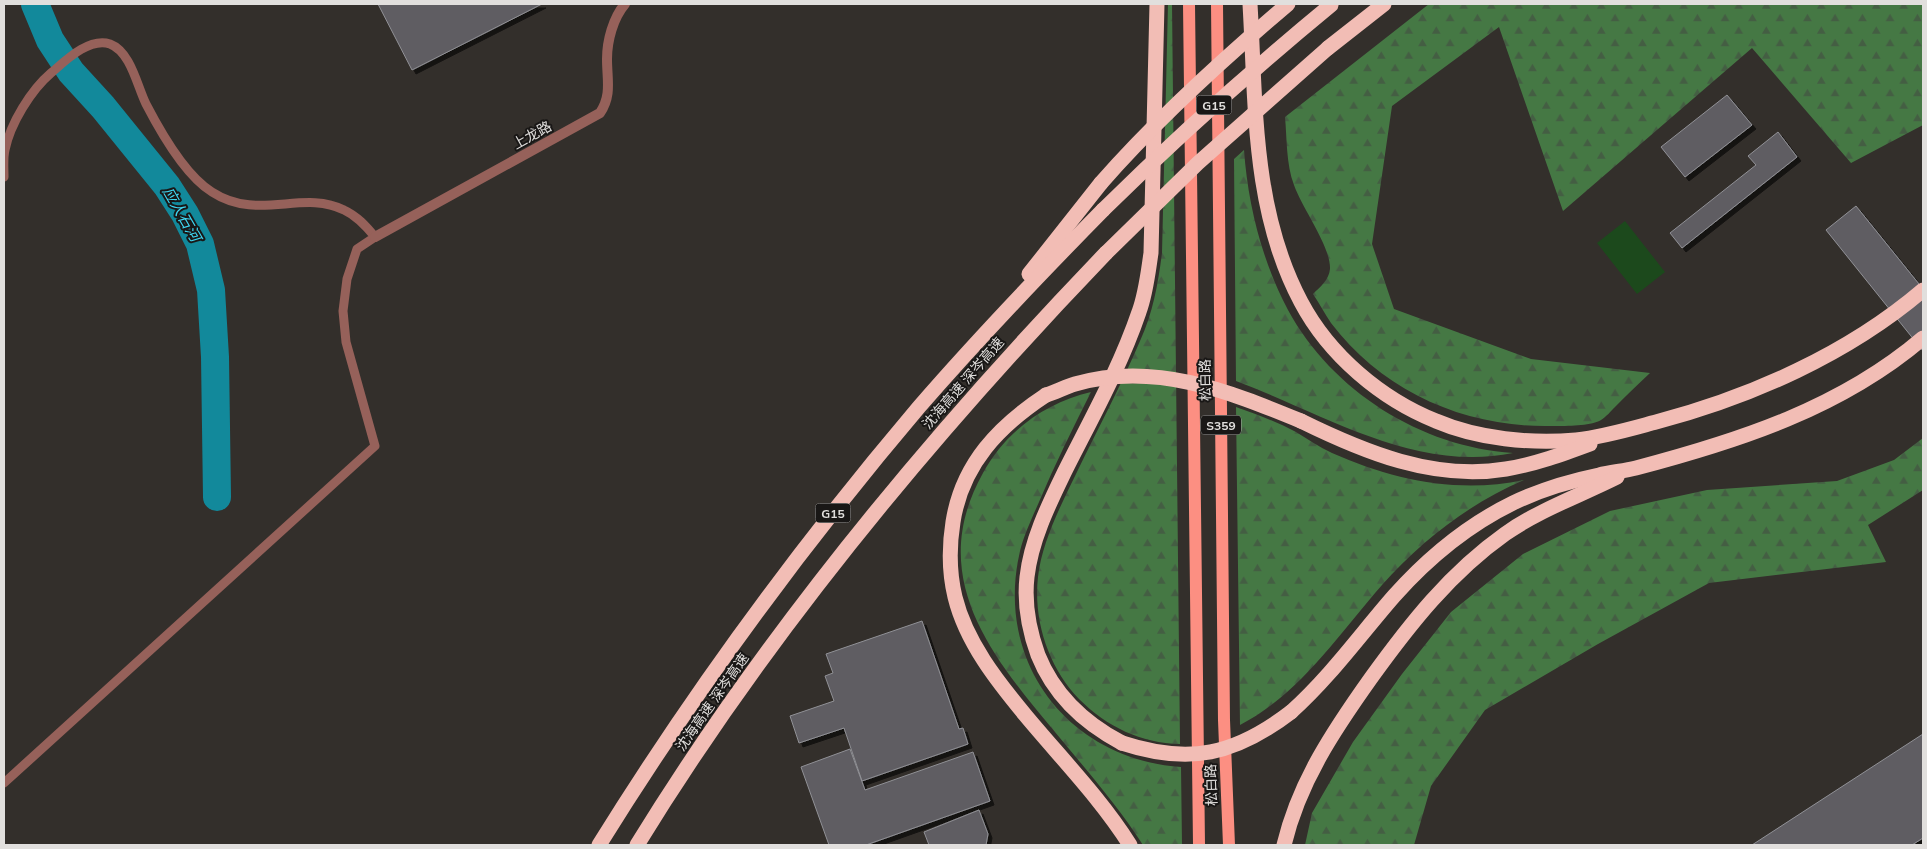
<svg xmlns="http://www.w3.org/2000/svg" width="1927" height="849" font-family="Mulish,'Noto Sans SC',sans-serif">
<style>
.forest{fill:url(#forest-firs)}
.green{fill:#1c491c}
.lines{fill:none;stroke-linecap:round;stroke-linejoin:round}
.river{stroke:#12899b;stroke-width:28}
.building{fill:#5e5d62;stroke:#919196;filter:url(#shadow)}
.lane{stroke:#96615a;stroke-width:9}
.street{stroke:#96615a;stroke-width:10}
.primary{stroke:#fc8f82;stroke-width:12}
.highway{stroke:#f2bdb5;stroke-width:15}
.highway-bridge{stroke:#f2bdb5;stroke-width:15}
.labels{text-anchor:middle;dominant-baseline:central;stroke-width:4;stroke-linejoin:round;paint-order:stroke}
.shield{fill:#191716;stroke:#a5a3a1;stroke-width:1}
.shield-label{font-size:12px;font-weight:bold;fill:#e1dfdd}
.street-label{font-size:14px;fill:#e1dfdd;stroke:#191716}
.water-label{font-size:15px;font-style:italic;fill:#3fd7f2;stroke:#191716}
</style>
<defs>
<pattern id="forest-firs" width="22" height="20" patternUnits="userSpaceOnUse" patternTransform="scale(1.25)"><rect width="22" height="20" fill="#457844"/><path d="M5 1l3.5 6h-7zM16 11l3.5 6h-7z" fill="#445e43"/></pattern>
<filter id="shadow"><feDropShadow dx="4" dy="4" stdDeviation="0" flood-color="#0009"/></filter>
</defs>
<rect width="100%" height="100%" fill="#332f2b"/>
<g class="forest">
<path d="M1168,4H1172L1180,744C1141,743 1107,727 1079,699C1049,668 1033,621 1038,577C1042,542 1060,507 1076,474C1097,430 1121,386 1140,341C1153,313 1158,284 1162,253Z"/>
<path d="M1429,4H1923V125L1851,163L1752,48L1563,211L1499,27L1392,106L1372,244L1394,309L1531,359L1650,373C1638,384 1626,396 1615,407C1611,411 1606,417 1601,420C1590,427 1558,426 1545,426C1461,426 1382,390 1331,323C1325,314 1319,303 1313,294C1320,287 1329,280 1330,269C1331,247 1302,208 1294,185C1286,164 1287,138 1285,117Z"/>
<path d="M1244,150C1248,205 1262,261 1288,310C1332,391 1421,447 1513,453C1415,473 1324,414 1236,381L1234,159Z"/>
<path d="M1091,392C1073,428 1055,464 1039,502C1032,518 1024,535 1020,551C994,662 1068,759 1181,767L1182,845H1143C1116,803 1082,765 1050,726C987,651 927,573 983,473C1006,431 1045,403 1091,392Z"/>
<path d="M1236,407C1256,414 1277,422 1296,432C1308,439 1319,447 1332,453C1393,480 1458,494 1524,480C1470,503 1421,541 1382,585C1338,635 1300,694 1240,725Z"/>
<polygon points="1923,438 1923,490 1868,525 1886,562 1709,583 1598,644 1485,710 1431,786 1414,845 1305,845 1312,813 1353,742 1402,674 1451,612 1523,554 1610,511 1707,490 1837,481 1894,460"/>
</g>
<polygon class="green" points="1625,221 1665,272 1637,294 1597,243"/>
<g class="lines">
<polyline class="river" points="35,4 50,40 71,72 103,107 167,186 185,214 200,244 211,290 215,357 217,497"/>
</g>
<g class="building">
<polygon points="378,4 542,4 412,70"/>
<polygon points="1727,95 1752,125 1685,177 1661,147"/>
<polygon points="1778,132 1797,157 1682,248 1670,233 1756,165 1748,156"/>
<polygon points="1856,206 1923,289 1923,351 1826,230"/>
<polygon points="922,621 959,729 963,728 968,744 862,781 844,728 799,743 790,716 834,701 825,676 833,673 826,654"/>
<polygon points="1923,734 1923,838 1912,845 1752,845"/>
<polygon points="850,749 865,790 973,752 990,801 866,845 829,845 801,767"/>
<polygon points="979,810 988,834 986,845 929,845 924,832"/>
</g>
<g class="lines">
<path class="lane" d="M4,177C4,168 3,158 5,150C10,124 31,90 51,73C65,61 89,37 110,44C131,52 137,86 146,104C160,131 186,176 212,192C258,222 303,189 344,210C357,216 366,226 375,237L357,249L347,279L343,311L346,342L375,446L4,783"/>
<path class="street" d="M375,237L600,113C612,95 607,80 607,59C607,41 613,18 625,4"/>
<g class="primary">
<polyline points="1189,4 1199,845"/>
<polyline points="1217,4 1224,720 1229,845"/>
</g>
<g class="highway">
<path d="M1250,4C1256,105 1252,210 1301,302C1329,355 1381,399 1436,421C1478,439 1531,444 1576,440C1603,437 1630,429 1656,422C1751,397 1848,354 1923,290"/>
<polyline points="1328,48 1384,4"/>
<polyline points="1029,274 1101,183"/>
<path d="M1046,395C999,426 962,464 953,522C949,547 949,572 955,597C966,642 997,681 1026,716C1061,758 1101,799 1130,845"/>
<path d="M1301,421C1364,452 1434,481 1506,469C1536,464 1563,454 1590,444"/>
<path d="M1291,712C1330,677 1360,635 1394,596C1427,559 1468,525 1513,503C1540,490 1570,481 1599,475C1611,472 1624,471 1636,468C1739,441 1841,408 1923,338"/>
<path d="M1122,743C1084,723 1054,695 1038,655C1029,630 1024,603 1027,577C1031,541 1048,506 1064,473C1090,421 1120,368 1139,312C1146,293 1148,273 1151,253L1157,4"/>
<path d="M599,845C694,692 802,545 919,407C978,339 1040,274 1103,210"/>
<path d="M637,845C769,630 931,435 1106,253"/>
<path d="M1284,845C1299,782 1334,730 1371,678C1410,624 1450,573 1505,534C1539,510 1579,496 1617,477"/>
</g>
<g class="highway-bridge">
<path d="M1101,183C1158,118 1222,60 1288,4"/>
<path d="M1103,210C1176,138 1252,70 1331,5"/>
<polyline points="1106,253 1198,163 1328,48"/>
<path d="M1046,395C1056,392 1065,387 1075,384C1154,361 1228,391 1301,421"/>
<path d="M1122,743C1189,765 1235,755 1291,712"/>
</g>
</g>
<g class="labels">
<g class="shield">
<rect x="1196.5" y="95.5" width="35" height="19" rx="4"/>
<rect x="1201" y="415.5" width="40" height="19" rx="4"/>
<rect x="815.5" y="503.5" width="35" height="19" rx="4"/>
</g>
<g class="shield-label">
<text x="1214" y="105">G15</text>
<text x="1221" y="425">S359</text>
<text x="833" y="513">G15</text>
</g>
<g class="street-label">
<text transform="translate(532 135) rotate(-29)">上龙路</text>
<text transform="translate(1205 380) rotate(-91)">松白路</text>
<text transform="translate(963 383) rotate(-49)">沈海高速 深岑高速</text>
<text transform="translate(712 702) rotate(-55)">沈海高速 深岑高速</text>
<text transform="translate(1211 785) rotate(-92)">松白路</text>
</g>
<g class="water-label">
<text transform="translate(182 214) rotate(60)">应人石河</text>
</g>
</g>
<rect width="1927" height="849" fill="none" stroke="#e1dfdd" stroke-width="10"/>
</svg>
